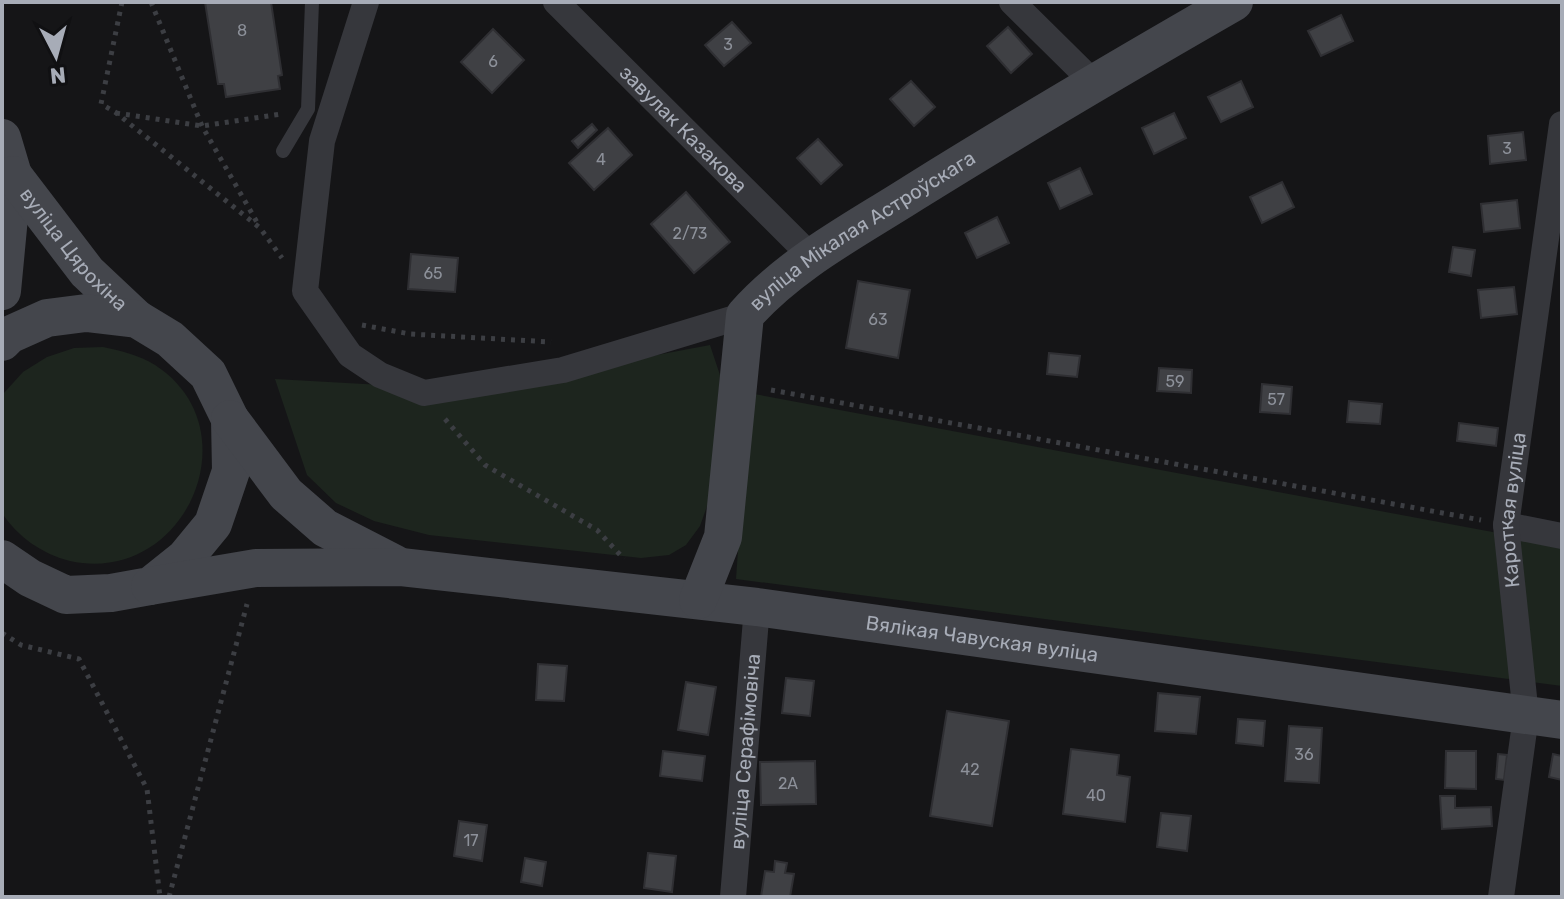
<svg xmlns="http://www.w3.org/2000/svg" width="1564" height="899" font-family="Rubik,sans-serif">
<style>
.grass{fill:#1d251e}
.building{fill:#3f4044;stroke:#2f2f33;stroke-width:2}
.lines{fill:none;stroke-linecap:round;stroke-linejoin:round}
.path{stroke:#3c3e43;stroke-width:5;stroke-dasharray:4 6;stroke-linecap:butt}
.lane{stroke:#36373c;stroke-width:14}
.street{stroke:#36373c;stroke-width:26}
.secondary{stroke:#44464c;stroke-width:38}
.labels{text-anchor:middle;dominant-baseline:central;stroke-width:6;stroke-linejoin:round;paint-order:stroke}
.number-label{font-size:16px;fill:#8d919a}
.street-label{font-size:20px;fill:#a7acb7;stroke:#101012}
</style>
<rect width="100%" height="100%" fill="#151517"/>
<g class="grass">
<polygon points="710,345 720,375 711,495 700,526 686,545 669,555 641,558 429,535 374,521 336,503 307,475 275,379 400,386 588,368"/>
<path d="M103,347C121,351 139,355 155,365C254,429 185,586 70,561C42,554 18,537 2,513V397L4,393L23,372L47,357L74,348Z"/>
<polygon points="749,393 1562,545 1562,686 736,579"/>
</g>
<g class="building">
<polygon points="205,2 271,2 282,75 278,76 280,89 226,97 224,84 218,84"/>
<polygon points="1341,15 1353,41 1321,56 1308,31"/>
<polygon points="732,22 751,43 724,66 705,45"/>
<polygon points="1008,27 1032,54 1011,73 987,46"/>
<polygon points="493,29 524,60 492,93 461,62"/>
<polygon points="911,81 935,107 914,126 890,99"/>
<polygon points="1241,81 1253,107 1221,122 1208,97"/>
<polygon points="1174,113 1186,138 1154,154 1142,128"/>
<polygon points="592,124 597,130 578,148 572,141"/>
<polygon points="608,128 632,155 594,190 569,163"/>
<polygon points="1523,132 1526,160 1490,164 1488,136"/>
<polygon points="818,139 842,165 821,184 797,158"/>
<polygon points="1080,168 1092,194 1060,209 1048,183"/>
<polygon points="1282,182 1294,207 1262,223 1250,197"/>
<polygon points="686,192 730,242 694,273 651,224"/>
<polygon points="1517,200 1520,228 1484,232 1481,204"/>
<polygon points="997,217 1009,243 977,258 965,233"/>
<polygon points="1453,247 1475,250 1471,276 1449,272"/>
<polygon points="411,254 458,258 455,292 408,289"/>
<polygon points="858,281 910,290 898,358 846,348"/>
<polygon points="1514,287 1517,314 1481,318 1478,290"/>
<polygon points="1049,353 1080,356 1077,377 1047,374"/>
<polygon points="1159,368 1192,370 1191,393 1157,391"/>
<polygon points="1262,384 1292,387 1290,414 1260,412"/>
<polygon points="1349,401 1382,404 1380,424 1347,422"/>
<polygon points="1459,423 1498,428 1496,446 1457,441"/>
<polygon points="538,664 567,666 564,701 536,700"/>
<polygon points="786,678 814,681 810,716 782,713"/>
<polygon points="686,682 716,687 708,735 678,730"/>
<polygon points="1158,693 1200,697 1196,734 1155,731"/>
<polygon points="947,711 1009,721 992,826 930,816"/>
<polygon points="1238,719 1265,721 1263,746 1236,743"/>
<polygon points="1289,726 1322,728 1319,783 1285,781"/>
<polygon points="1071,749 1119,755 1117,775 1130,777 1125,822 1063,814"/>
<polygon points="663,751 705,756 702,781 660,776"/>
<polygon points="1446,751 1476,751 1476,789 1445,788"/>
<polygon points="1498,754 1507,755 1504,780 1496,779"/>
<polygon points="1553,754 1562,756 1562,780 1549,777"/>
<polygon points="815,761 816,804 761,805 760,762"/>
<polygon points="1440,796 1455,796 1455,808 1491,807 1492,826 1442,829"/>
<polygon points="1161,813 1191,816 1187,851 1157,847"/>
<polygon points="459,821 487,825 482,861 454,856"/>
<polygon points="648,853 676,856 672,892 644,888"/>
<polygon points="525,858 546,862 542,886 521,882"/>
<polygon points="775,861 787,863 785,873 794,874 790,897 761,897 765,871 774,872"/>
</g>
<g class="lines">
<g class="path">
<polyline points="122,2 101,104 115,112 260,228 282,258"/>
<polyline points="151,2 202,126 258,224"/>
<polyline points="116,113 202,126 281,114"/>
<polyline points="362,325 410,334 551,342"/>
<polyline points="771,390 1481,520"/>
<polyline points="445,419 485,465 597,530 624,559"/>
<polyline points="2,633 21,645 79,659 147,789 160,897"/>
<polyline points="169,897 247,604"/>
</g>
<polyline class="lane" points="283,151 308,109 312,2"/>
<g class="street">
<polyline points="366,2 322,141 305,291 350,355 380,375 424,393 563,370 745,315"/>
<path id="s1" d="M556,2L812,257"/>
<polyline points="1012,2 1094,83"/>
<polyline points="1506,525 1562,536"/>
<path id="s2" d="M733,897L757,607"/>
<path id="s3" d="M1501,897L1526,716L1506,525L1562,124"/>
</g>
<g class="secondary">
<polyline points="2,138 13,175 2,291"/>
<path id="s4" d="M13,175L87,272L137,319"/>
<polyline points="2,342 9,335 47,318 86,313 137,319 170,339 208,374 230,419 231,471 213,524 185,558 150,586 111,593 66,595 30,578 2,559"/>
<polyline points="230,419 286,494 325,528 395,564"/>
<path id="s5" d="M150,586L256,568L401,567L757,607L1562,720"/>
<path id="s6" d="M698,600L723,537L745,315C791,263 855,230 913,193C1019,127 1126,64 1234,2"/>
</g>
</g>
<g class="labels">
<g class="number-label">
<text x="242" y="30">8</text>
<text x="728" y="44">3</text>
<text x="493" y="61">6</text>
<text x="1507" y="148">3</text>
<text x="601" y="159">4</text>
<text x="690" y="233">2/73</text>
<text x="433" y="273">65</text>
<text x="878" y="319">63</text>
<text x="1175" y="381">59</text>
<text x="1276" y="399">57</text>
<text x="1304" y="754">36</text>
<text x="970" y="769">42</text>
<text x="788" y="783">2А</text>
<text x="1096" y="795">40</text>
<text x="471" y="840">17</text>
</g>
<g class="street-label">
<text stroke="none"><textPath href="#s1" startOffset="180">завулак Казакова</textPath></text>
<text stroke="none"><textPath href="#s6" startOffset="436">вуліца Мікалая Астроўскага</textPath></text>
<text stroke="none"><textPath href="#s4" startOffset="96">вуліца Цярохіна</textPath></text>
<text stroke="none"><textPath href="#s3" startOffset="390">Кароткая вуліца</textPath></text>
<text stroke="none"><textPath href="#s5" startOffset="838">Вялікая Чавуская вуліца</textPath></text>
<text stroke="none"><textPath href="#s2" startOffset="146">вуліца Серафімовіча</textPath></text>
</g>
</g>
<rect width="1564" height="899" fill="none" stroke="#a7acb7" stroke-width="8"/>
<g transform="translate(56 56) rotate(174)" stroke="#101012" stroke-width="6" paint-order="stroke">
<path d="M0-6L14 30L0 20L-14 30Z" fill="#a7acb7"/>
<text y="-12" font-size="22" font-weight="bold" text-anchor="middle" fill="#a7acb7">N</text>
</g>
</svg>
